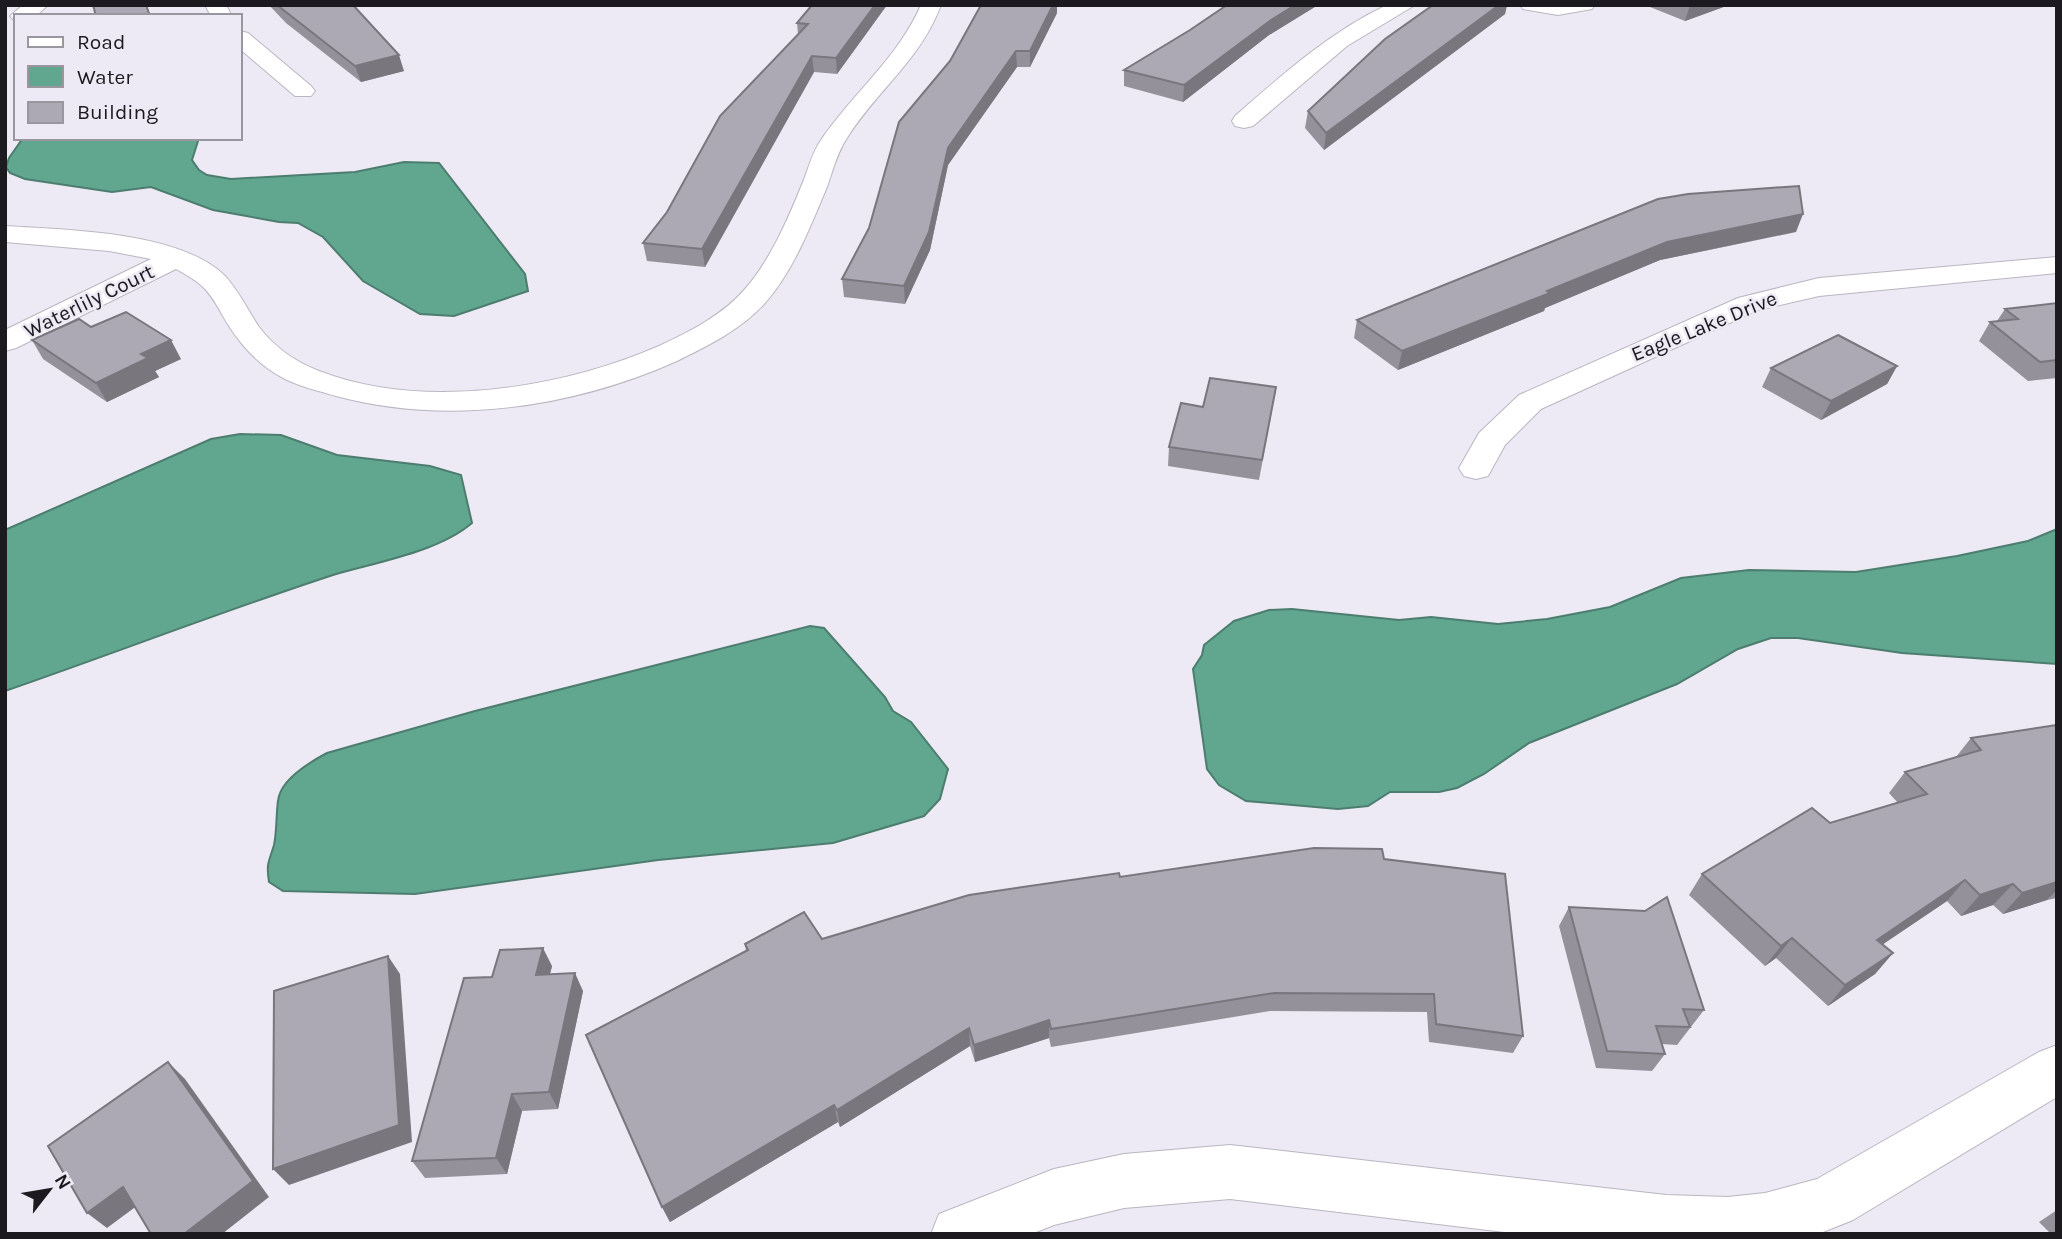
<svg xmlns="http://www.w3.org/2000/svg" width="2062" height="1239" font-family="Karla,sans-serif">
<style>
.water{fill:#61a790;stroke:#4c7d6e;stroke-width:2}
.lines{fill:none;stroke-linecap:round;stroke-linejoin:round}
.street-casing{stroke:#b9b6c0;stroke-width:2}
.street{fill:#fff;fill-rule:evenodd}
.wall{fill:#95919b}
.shaded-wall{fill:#79767e}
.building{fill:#ada9b4;stroke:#79767e;stroke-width:2}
.labels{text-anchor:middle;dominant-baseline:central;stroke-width:5;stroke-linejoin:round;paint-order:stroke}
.far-street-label{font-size:21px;fill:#1c1a1e;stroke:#ede9f5}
</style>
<rect width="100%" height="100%" fill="#ede9f5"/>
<g class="water">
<polygon points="23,138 199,138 192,160 199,170 207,175 231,179 355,172 404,162 439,163 525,274 528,291 454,316 420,314 363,281 323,237 298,223 279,222 213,210 151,187 112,192 25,179 10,173 6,167 9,158"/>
<path d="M240,434L281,435L337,455L430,466L461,475L472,523C438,552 377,562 333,575C223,611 115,653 5,691V530L211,439Z"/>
<polygon points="2057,529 2057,664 1902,653 1798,638 1771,638 1738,649 1677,684 1529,743 1484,774 1457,788 1439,792 1390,792 1368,806 1338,809 1246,801 1219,785 1207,769 1193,669 1202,655 1204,645 1234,621 1269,610 1292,609 1399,620 1431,617 1498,624 1547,619 1610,607 1681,578 1749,570 1856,572 1957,556 2028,541"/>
<path d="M810,626L824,628L885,697L893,711L911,722L948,769L940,799L924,816L833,843L658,860L415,894L283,891L269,882C266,863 269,862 274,845C277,831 276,815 278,801C280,780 310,762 327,753L475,711Z"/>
</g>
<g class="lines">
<defs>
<g id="street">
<polygon points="23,5 48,5 36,16 16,16 16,21 14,20 10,16"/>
<polygon points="205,5 226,5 232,16 211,16"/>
<path d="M921,5H941C920,61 877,90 847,138C837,153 833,170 827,187C810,227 794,270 765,303C742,329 708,346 677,361C572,408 447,426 336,396C319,391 301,387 285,379C261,367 243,348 229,326C220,312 214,297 202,286C194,279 185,274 176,269L16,348L5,351V330L151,259L109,251L5,242V226C66,230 176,231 223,274C238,289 247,309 259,327C274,347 296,362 319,371C422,411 560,389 659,346C689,332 723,315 745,289C771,259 788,219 803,182C809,167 812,153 821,140C853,93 898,58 921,5Z"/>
<path d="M1387,5H1415L1347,46L1253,126L1244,128L1235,126L1232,121L1235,116C1283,74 1330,32 1387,5Z"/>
<polygon points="1520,5 1595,5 1592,9 1558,15 1523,9"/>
<polygon points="240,31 248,33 311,86 315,91 311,96 295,96 240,49"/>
<polygon points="2057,257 2057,273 1819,296 1758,310 1541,409 1505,445 1488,476 1476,479 1464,476 1459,468 1479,433 1519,395 1738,298 1819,278"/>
<polygon points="2057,1045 2057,1097 1853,1220 1818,1234 1521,1234 1230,1199 1124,1208 1054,1225 1031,1234 931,1234 939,1214 1054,1169 1124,1154 1230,1145 1666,1195 1728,1197 1765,1193 1817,1179 2039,1052"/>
</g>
</defs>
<use href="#street" class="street-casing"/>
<use href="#street" class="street"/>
</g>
<g class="wall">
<polygon points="269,5 353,5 404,71 361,82 286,23"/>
<polygon points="812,5 887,5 837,74 814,72 705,267 647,261 643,243 667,212 798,34 797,23"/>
<polygon points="1227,5 1318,5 1269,35 1183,102 1124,86 1124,70 1190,30"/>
<polygon points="1433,5 1507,5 1505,14 1324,150 1305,128 1308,111"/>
<polygon points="1645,5 1729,5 1685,21"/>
<polygon points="1057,13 1030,67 1017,67 948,165 930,250 905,304 844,297 842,279 869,228 950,61"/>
<polygon points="1796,232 1660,260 1545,308 1544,311 1398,370 1354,338 1357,320"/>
<polygon points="2057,303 2057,378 2028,381 1979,341 1990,322 1997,321 2005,309"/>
<polygon points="91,327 181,359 155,371 159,377 107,402 43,359 32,340"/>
<polygon points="1897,366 1887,384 1821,420 1762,387 1771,368"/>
<polygon points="1273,405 1259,480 1168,466 1169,447 1203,407"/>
<polygon points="2057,725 2057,898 2047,900 2003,914 1993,905 1961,916 1947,901 1882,945 1893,953 1875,974 1828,1006 1776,958 1765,966 1689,895 1702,874 1830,823 1898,803 1889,793 1905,772 1956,757 1971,738"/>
<polygon points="1384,859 1523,1036 1513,1053 1429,1042 1427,1012 1270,1011 1051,1047 1049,1038 975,1062 970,1046 840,1127 838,1122 670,1222 662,1207 746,951 745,944 822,939 1120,877"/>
<polygon points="1569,907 1704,1010 1677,1045 1662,1044 1665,1054 1652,1071 1596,1068 1559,926"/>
<polygon points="552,966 550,974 583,991 558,1109 522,1111 507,1174 425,1178 412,1161 492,977"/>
<polygon points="2057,1210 2057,1234 2051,1234 2039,1222"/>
</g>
<g class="shaded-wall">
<polygon points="875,5 887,5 837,74 836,58"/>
<polygon points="1053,5 1057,5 1057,13 1030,67 1030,51"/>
<polygon points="1295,5 1318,5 1269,35 1183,102 1184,85 1271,20"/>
<polygon points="1499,5 1507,5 1505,14 1324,150 1326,133"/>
<polygon points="1690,5 1729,5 1685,21"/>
<polygon points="1016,51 1017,67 948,165 930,250 905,304 904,286 948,148"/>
<polygon points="399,55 404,71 361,82 355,66"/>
<polygon points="812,56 814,72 705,267 702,249"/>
<polygon points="1803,214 1796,232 1660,260 1545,308 1544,311 1398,370 1402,351 1667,242"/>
<polygon points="171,340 181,359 155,371 159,377 107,402 96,383 141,354"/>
<polygon points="1897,366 1887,384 1821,420 1831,401"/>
<polygon points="1965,880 1947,901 1859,960 1877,940"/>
<polygon points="2057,882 2057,890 2047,900 2003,914 2022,893"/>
<polygon points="2013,884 1993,905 1961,916 1980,895"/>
<polygon points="1792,938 1776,958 1765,966 1781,946"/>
<polygon points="543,948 552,966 545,993 536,975"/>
<polygon points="1893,953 1875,974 1828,1006 1845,985"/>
<polygon points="388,956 400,974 412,1142 289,1185 273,1169"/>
<polygon points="575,973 583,991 558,1109 549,1092"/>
<polygon points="1049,1020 1049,1038 975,1062 974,1045"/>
<polygon points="969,1028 970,1046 840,1127 837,1110"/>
<polygon points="168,1062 185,1079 269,1197 222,1234 184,1234"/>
<polygon points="512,1094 522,1111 507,1174 496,1158"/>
<polygon points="834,1105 838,1122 670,1222 662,1207"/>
<polygon points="123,1187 142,1202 107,1228 87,1213"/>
</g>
<g class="building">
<polygon points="93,5 146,5 150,16 96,16"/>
<polygon points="277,5 353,5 399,55 355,66"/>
<polygon points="812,5 875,5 836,58 812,56 702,249 643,243 667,212 720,116 808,24 797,23"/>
<polygon points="981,5 1053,5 1030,51 1016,51 948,148 929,232 904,286 842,279 869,228 899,122 950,61"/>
<polygon points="1227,5 1295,5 1271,20 1184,85 1124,70 1190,30"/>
<polygon points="1433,5 1499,5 1326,133 1308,111 1385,39"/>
<polygon points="1799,186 1803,214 1667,242 1547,291 1550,293 1402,351 1357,320 1658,199 1688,194"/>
<polygon points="2057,303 2057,360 2040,362 1990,322 2018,319 2005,309"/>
<polygon points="126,312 171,340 141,354 148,358 96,383 32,340 79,319 91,327"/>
<polygon points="1838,335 1897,366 1831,401 1771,368"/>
<polygon points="1210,378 1276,387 1262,460 1169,447 1181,403 1203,407"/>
<polygon points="2057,725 2057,882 2022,893 2013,884 1980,895 1965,880 1877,940 1893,953 1845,985 1792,938 1781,946 1702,874 1812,808 1830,823 1927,794 1905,772 1981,750 1971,738"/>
<polygon points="1314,848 1382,849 1384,859 1505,874 1523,1036 1436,1024 1434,994 1274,993 1051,1029 1049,1020 974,1045 969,1028 837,1110 834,1105 662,1207 586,1035 748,950 745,944 804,912 822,939 969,895 1119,873 1120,877"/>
<polygon points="1667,897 1704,1010 1683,1009 1690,1027 1656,1026 1665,1054 1607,1051 1569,907 1645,911"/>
<polygon points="543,948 536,975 575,973 549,1092 512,1094 496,1158 412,1161 464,978 492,977 500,950"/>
<polygon points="388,956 399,1125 273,1169 274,991"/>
<polygon points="168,1062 253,1181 184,1234 151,1234 123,1187 87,1213 48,1146"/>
</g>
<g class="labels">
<g class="far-street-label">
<text transform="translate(89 301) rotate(-26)">Waterlily Court</text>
<text transform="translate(1704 326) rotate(-22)">Eagle Lake Drive</text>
</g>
</g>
<rect width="2062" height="1239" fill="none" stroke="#1c1a1e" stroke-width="14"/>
<rect x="14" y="14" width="228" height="126" fill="#ede9f5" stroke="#99969f" stroke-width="2"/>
<rect x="28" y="37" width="35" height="10" fill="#ffffff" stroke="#99969f" stroke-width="2"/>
<text x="77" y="49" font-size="21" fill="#1c1a1e">Road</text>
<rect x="28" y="66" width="35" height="21" fill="#61a790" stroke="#99969f" stroke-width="2"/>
<text x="77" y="84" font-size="21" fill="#1c1a1e">Water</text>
<rect x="28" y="102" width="35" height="21" fill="#ada9b4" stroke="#99969f" stroke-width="2"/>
<text x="77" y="119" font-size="21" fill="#1c1a1e">Building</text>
<g transform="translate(49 1190) rotate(59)" stroke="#ede9f5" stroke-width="5" paint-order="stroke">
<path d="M0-5L12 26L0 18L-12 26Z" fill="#1c1a1e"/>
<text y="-10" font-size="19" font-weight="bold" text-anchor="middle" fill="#1c1a1e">N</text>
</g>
</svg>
